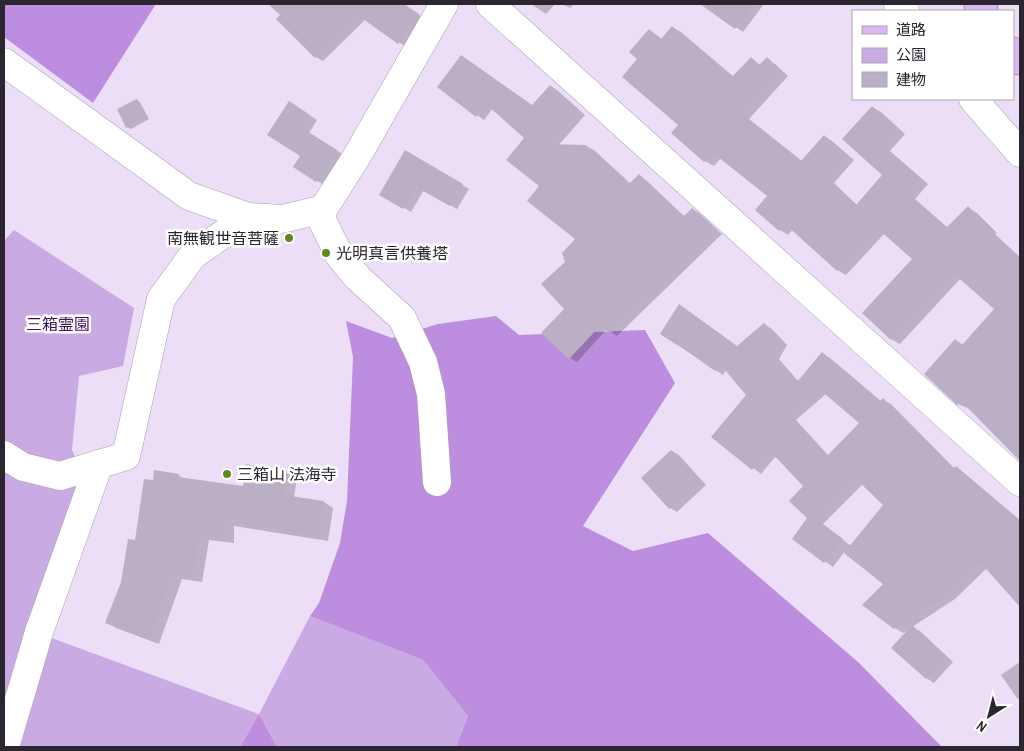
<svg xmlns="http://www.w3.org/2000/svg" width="1024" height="751" font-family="'Archivo Narrow','Noto Sans JP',sans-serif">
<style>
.green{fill:#caaae2}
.forest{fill:#bd8edf}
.shadow{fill:#0003;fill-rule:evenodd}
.building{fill:#bbafc6;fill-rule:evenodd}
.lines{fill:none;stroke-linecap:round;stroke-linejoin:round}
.minor-casing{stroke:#aca0b6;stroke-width:29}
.major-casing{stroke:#8d63aa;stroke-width:29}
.minor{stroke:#fff;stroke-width:28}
.major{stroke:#dab6f4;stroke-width:28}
.poi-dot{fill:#5b891a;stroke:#fff;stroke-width:2}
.labels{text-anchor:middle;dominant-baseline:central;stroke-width:5;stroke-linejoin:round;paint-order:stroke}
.poi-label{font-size:16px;fill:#2a252e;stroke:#fff;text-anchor:start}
.park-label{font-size:16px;fill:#3f1159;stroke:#fff}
</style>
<rect width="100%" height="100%" fill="#ecdef7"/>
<polygon class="green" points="14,230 134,308 123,366 79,376 72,450 93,495 46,636 259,714 310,616 423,660 468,716 456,747 277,747 259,714 240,747 4,747 4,241"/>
<g class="forest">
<polygon points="4,4 156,4 93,103 4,37"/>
<polygon points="496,316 519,335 645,330 675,383 583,526 633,551 708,533 858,662 942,747 456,747 468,716 423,660 310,616 319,603 340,543 347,501 353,357 346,321 392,338 438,324"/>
<polygon points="259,714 277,747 240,747"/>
</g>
<g class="shadow">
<polygon points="270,4 403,4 425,19 406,47 366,19 323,61 316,57 278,19 282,15"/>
<polygon points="531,4 555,4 546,14"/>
<polygon points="562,4 574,4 570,8"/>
<polygon points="707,4 764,4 743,32 705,6"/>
<polygon points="672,27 681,32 734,77 751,59 761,65 767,59 775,64 788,76 749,119 802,161 824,137 832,141 854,160 834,183 857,205 884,175 872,107 881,112 905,134 890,151 928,184 915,199 948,228 968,208 977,213 997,233 995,234 1020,257 1020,457 1012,452 968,407 967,408 958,404 956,341 964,345 995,309 961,278 900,344 891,339 914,259 885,233 846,275 837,270 793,229 788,235 780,230 769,196 721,158 714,166 705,161 673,133 680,124 639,59 649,30 662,39"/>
<polygon points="550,86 557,90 585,115 558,146 586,146 594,150 631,184 639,176 646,180 685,217 692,209 699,213 722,234 617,336 607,329 577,362 570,358 565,309 566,262 577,239 541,186 526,137 493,108 484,120 438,87 532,106"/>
<polygon points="137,100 140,102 149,119 131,129 127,127"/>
<polygon points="296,107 317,120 309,133 344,155 324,185 294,167 301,156"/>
<polygon points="405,152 469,189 457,209 424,190 411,212 381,194"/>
<path d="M687,311L738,347L764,324L772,329L787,345L779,359L799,382L822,354L830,358L881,401L883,400L891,404L955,469L956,468L964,473L1020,520V605L987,568L955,599L912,627L920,631L953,662L934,683L926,678L909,629L903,633L895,628L885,584L845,551L833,567L793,539L808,518L805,486L776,456L761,474L713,437L748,395L726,370L723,375L661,334ZM826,394L861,423L829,456L796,420ZM863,484L885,505L851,546L823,524Z"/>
<polygon points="672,451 679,455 706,485 677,512 670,508"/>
<polygon points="288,472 297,477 294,498 324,502 333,508 328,541 234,526 234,543 209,540 202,582 182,579 159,644 116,628 106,622 122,583 154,482 178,475 184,479 244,487"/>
<polygon points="1020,662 1020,700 1017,698 1001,675"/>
</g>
<g class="building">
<polygon points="268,4 404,4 419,14 398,44 359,16 315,58 276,19 280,15"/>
<polygon points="700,4 753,4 735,29"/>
<polygon points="672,26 732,77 751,57 759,65 767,57 781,71 741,113 801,161 824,135 846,154 826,178 856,205 882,175 842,139 872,106 897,128 882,145 920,178 907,193 947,227 968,206 989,227 987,229 1020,258 1020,461 961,401 957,405 924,374 955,339 962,345 994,309 953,273 891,340 862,313 912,259 877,228 837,271 785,224 779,231 755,210 767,196 713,153 704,162 671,133 678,125 622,77 637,59 629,52 649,29 661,39"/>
<polygon points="461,55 532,105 550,85 579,110 549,144 586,145 629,184 639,174 683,217 692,208 716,229 609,333 601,325 569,359 541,333 564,309 541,284 565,262 562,253 575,239 527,201 539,186 506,160 524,138 486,104 476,117 437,87"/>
<polygon points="137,99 147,117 126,128 117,109"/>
<polygon points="289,101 310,115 302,128 337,150 316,182 293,167 300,156 267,135"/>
<polygon points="405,150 463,184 450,206 416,187 403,209 379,195"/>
<path d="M679,304L737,346L764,323L779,340L772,354L797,382L822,352L880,401L883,398L953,469L956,466L1020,521V607L980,562L946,595L894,629L862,605L883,584L844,553L883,505L856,479L816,519L843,539L824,563L792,539L807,518L789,501L803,486L769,450L752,470L711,437L746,395L720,364L715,371L677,344V345L660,334ZM819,389L859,423L827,456L789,415Z"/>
<polygon points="671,450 700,480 669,509 641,478"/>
<polygon points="246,464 288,471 284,495 324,501 318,536 225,521 225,539 199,536 192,577 172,574 149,639 105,623 121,582 128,539 135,540 144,479 153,480 154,470 179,474 178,477 243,486"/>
<polygon points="912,625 946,657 926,679 891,648"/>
</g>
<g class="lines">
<defs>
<g id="minor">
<polyline points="490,4 1020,482"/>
<polyline points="898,4 905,11"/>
<polyline points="4,62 189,196 248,217 282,219 320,210 324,208 357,156 444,4"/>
<polyline points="973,99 1020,153"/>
<polyline points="320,210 323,222 339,255 358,278 402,318 423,362 431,394 437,482"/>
<polyline points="4,455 23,467 60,476 126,456 161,299 193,255 248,217"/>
<polyline points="5,747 39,632 99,464"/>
</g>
<g id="major">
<polyline points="978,4 984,11"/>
<polyline points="1013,51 1020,61"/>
</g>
</defs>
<use href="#minor" class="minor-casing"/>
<use href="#major" class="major-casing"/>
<use href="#minor" class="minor"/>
<use href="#major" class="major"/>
</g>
<g class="poi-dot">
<circle cx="289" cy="238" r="5"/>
<circle cx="326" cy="253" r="5"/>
<circle cx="227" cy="474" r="5"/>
</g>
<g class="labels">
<g class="poi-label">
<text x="279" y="238" text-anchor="end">南無観世音菩薩</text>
<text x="336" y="253">光明真言供養塔</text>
<text x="237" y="474">三箱山 法海寺</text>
</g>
<g class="park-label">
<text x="58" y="324">三箱霊園</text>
</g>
</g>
<rect width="1024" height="751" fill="none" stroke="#2a252e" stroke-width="10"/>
<rect x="852" y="10" width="162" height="90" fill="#ffffff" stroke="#aaa8ab"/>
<rect x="862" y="26" width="25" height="8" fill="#dab6f4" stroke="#aaa8ab"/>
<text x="896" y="35" font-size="15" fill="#2a252e">道路</text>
<rect x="862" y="48" width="25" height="15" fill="#caaae2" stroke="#aaa8ab"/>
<text x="896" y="60" font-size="15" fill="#2a252e">公園</text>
<rect x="862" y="72" width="25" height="15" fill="#bbafc6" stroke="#aaa8ab"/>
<text x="896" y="85" font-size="15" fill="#2a252e">建物</text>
<g transform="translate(989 716) rotate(216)" stroke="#ffffff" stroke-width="4" paint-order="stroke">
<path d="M0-4L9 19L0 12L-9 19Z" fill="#2a252e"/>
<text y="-8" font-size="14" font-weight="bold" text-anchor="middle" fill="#2a252e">N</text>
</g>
</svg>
